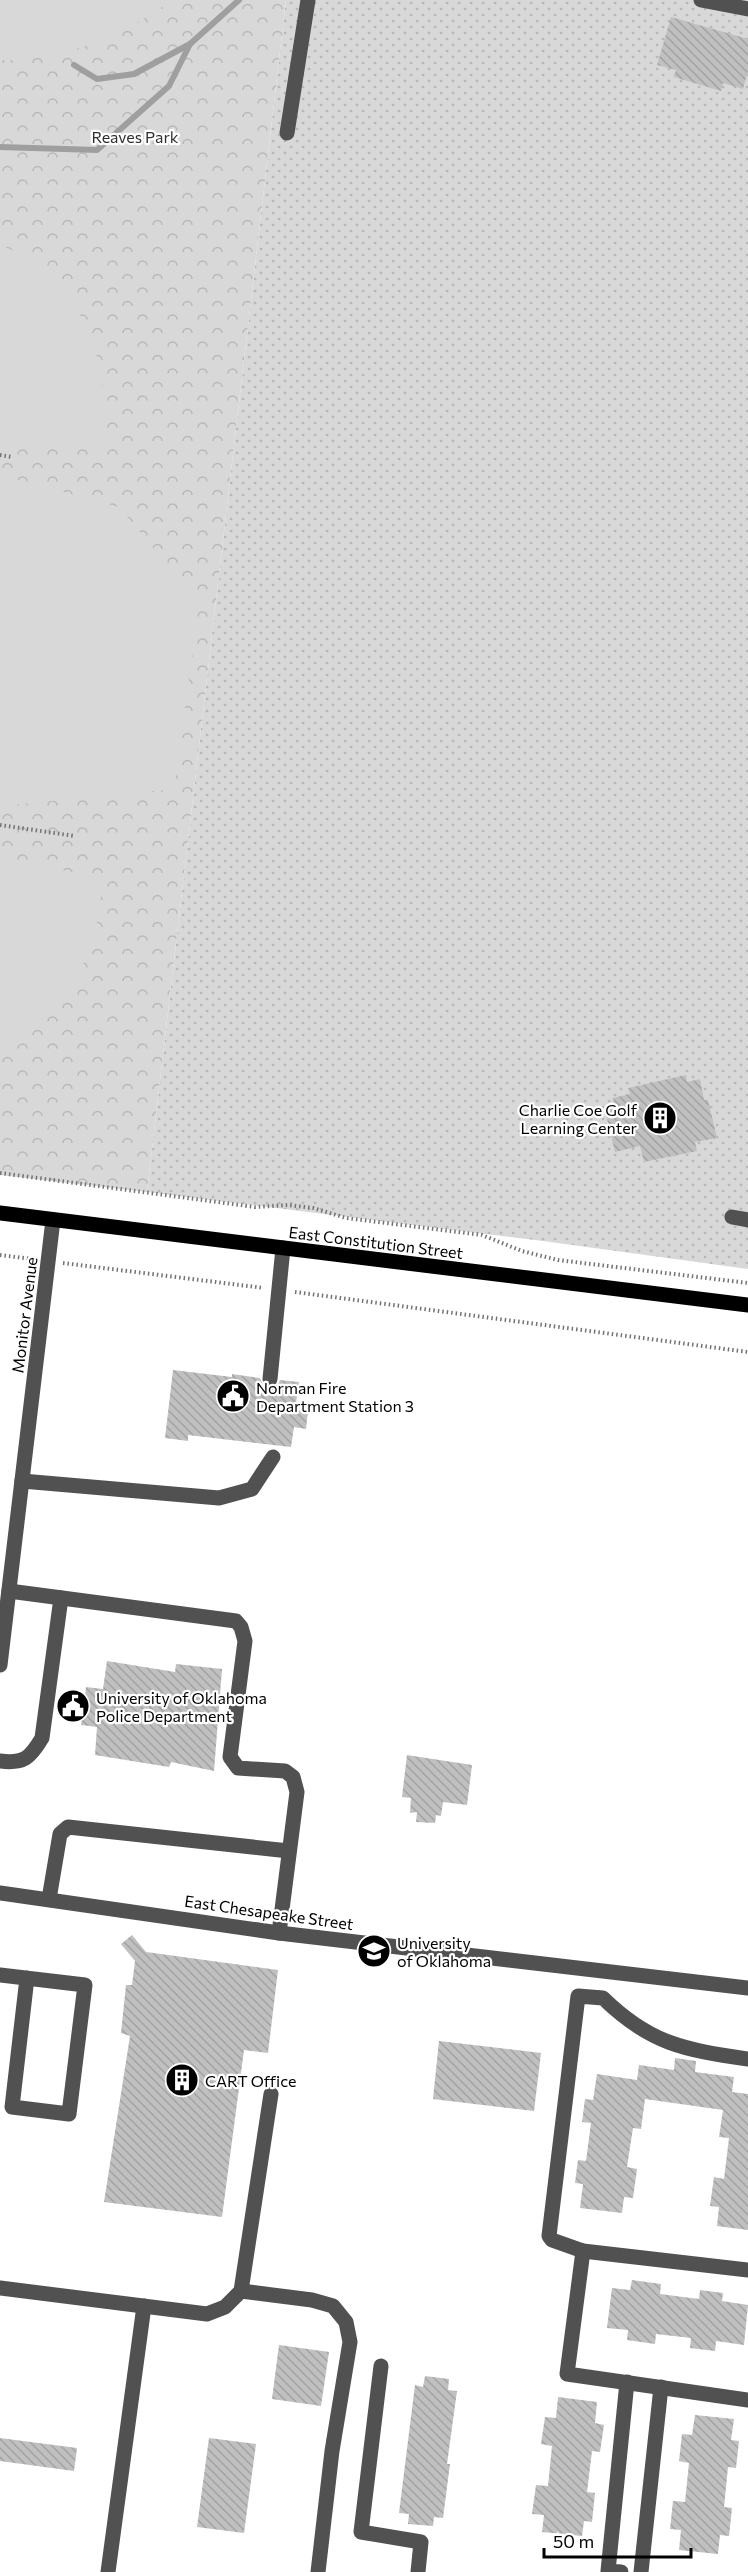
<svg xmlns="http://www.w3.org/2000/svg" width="748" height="2572" font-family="Commissioner,sans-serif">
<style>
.grass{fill:url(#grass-dots)}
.park{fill:url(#park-crowns)}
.garden{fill:#d8d8d8}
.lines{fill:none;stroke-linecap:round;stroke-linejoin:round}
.stream{stroke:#9f9f9f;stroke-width:6}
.building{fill:url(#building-back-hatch)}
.path{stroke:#737373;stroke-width:4;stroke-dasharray:1.5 3;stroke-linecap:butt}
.minor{stroke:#515151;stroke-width:15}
.major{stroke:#000;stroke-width:15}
.labels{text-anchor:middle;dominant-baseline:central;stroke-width:4.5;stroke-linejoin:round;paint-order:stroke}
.park-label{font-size:16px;fill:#2f2f2f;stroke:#fff}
.poi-label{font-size:16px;fill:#000;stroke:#fff;text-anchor:start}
.street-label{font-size:16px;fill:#000;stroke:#fff}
</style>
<defs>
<pattern id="grass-dots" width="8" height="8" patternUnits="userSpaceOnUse" patternTransform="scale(1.5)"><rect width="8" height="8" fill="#d8d8d8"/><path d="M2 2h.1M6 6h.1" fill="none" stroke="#b8b8b8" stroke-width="1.8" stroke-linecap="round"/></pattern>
<pattern id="park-crowns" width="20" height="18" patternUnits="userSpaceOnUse" patternTransform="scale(1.5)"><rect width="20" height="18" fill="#d8d8d8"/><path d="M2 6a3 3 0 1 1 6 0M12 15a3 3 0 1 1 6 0" fill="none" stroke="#b8b8b8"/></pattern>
<pattern id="building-back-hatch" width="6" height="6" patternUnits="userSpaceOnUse" patternTransform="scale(1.5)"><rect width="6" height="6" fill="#c0c0c0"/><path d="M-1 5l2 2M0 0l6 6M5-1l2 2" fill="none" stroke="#a3a3a3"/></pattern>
</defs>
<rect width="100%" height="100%" fill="#fff"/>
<polygon class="grass" points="286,0 748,0 748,1269 543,1241 147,1192"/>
<polygon class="park" points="0,0 286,0 147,1192 0,1175"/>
<g class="garden">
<path d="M0,0H171C124,36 60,62 0,60Z"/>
<path d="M0,244C86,287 111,356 102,448L0,447Z"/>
<polygon points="0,475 119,507 199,603 174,789 0,806"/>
<polygon points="0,857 104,879 93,946 64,999 22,1043 0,1055"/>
</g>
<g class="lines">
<g class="stream">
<polyline points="74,65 97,79 134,74 190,44 239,0"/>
<polyline points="0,147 97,150 169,86 190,44"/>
</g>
</g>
<g class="building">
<polygon points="671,17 748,39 748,71 743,89 723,83 721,91 674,77 676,70 657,65"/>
<polygon points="686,1075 687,1082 700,1079 704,1100 708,1100 717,1138 695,1142 697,1151 644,1162 640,1146 615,1152 605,1110 615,1108 613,1098 630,1094 628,1088"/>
<polygon points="173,1370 232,1377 232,1374 260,1378 264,1387 270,1389 278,1385 280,1380 299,1382 295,1410 308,1411 306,1429 294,1427 291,1447 188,1435 188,1441 165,1438"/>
<polygon points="107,1661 175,1672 176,1664 222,1669 214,1771 171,1762 169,1767 95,1755 97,1727 81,1725 86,1687 103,1689"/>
<polygon points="407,1755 472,1765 467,1805 443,1802 441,1816 436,1815 435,1823 416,1822 417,1812 410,1813 411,1798 402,1797"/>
<polygon points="132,1935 146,1952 278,1970 268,2053 244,2050 222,2217 104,2202 130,2036 121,2033 126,1985 132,1985 135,1961 121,1944"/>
<polygon points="439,2041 541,2053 534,2111 433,2099"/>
<polygon points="675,2058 696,2061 695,2072 734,2077 732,2092 748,2094 748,2230 717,2226 719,2207 710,2206 714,2177 724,2179 729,2138 719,2137 723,2110 645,2099 641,2129 633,2128 627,2167 637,2169 633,2198 624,2197 622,2213 580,2208 583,2184 575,2183 578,2160 586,2161 591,2123 582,2122 585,2099 593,2100 597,2074 637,2080 639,2065 674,2070"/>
<polygon points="632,2280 661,2284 660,2294 699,2299 700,2290 723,2293 722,2301 748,2305 744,2345 716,2341 715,2351 690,2348 691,2338 656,2334 655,2344 627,2340 628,2330 607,2328 612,2288 630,2290"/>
<polygon points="279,2345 329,2352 321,2406 272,2399"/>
<polygon points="425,2376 449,2379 448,2390 457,2391 447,2464 450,2464 443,2518 434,2517 433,2526 408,2524 409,2514 399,2513 415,2385 423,2387"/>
<polygon points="558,2397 597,2402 595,2423 604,2425 600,2452 592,2451 587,2492 595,2493 592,2522 584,2521 582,2536 542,2532 544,2515 532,2514 536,2485 548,2486 552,2446 541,2444 545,2417 556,2418"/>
<polygon points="695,2415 734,2419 731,2440 739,2441 736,2468 728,2467 724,2507 732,2508 729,2536 720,2535 718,2554 679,2550 681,2530 670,2529 673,2501 685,2502 689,2463 679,2461 682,2434 692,2435"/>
<polygon points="0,2438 77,2448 74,2471 0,2461"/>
<polygon points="209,2438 256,2444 244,2533 197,2527"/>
</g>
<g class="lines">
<g class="path">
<polyline points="0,455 12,457"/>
<polyline points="0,825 75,836"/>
<polyline points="0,1173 255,1207 288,1205 313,1208 346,1218 482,1235 522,1251 558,1260 748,1283"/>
<polyline points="0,1255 32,1259"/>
<polyline points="63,1263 264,1288"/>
<polyline points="295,1292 748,1352"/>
</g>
<g class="minor">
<polyline points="701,0 748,9"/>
<polyline points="287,133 308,0"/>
<polyline points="732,1217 748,1220"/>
<polyline points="270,1379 283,1248"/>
<polyline points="22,1481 219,1498 252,1489 273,1457"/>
<polyline points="9,1591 236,1621 241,1627 245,1641 230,1757 238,1768 285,1771 293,1777 297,1792 279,1933"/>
<polyline points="0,1665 53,1220"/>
<path d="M0,1761C24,1764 30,1758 42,1738L61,1598"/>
<polyline points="0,1893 279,1933 748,1988"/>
<polyline points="49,1899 60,1834 68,1827 289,1851"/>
<polyline points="0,1975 85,1985 69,2114 12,2107 27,1978"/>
<path d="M748,2059C685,2050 650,2044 603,1998L578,1996L549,2236L552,2240L583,2251L748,2270"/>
<polyline points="583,2251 567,2374 748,2400"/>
<polyline points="0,2288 207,2314 225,2307 241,2291 271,2094"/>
<polyline points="241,2291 312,2300 333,2306 346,2322 350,2342 332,2451 318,2572"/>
<polyline points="381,2366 361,2532 421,2542 418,2572"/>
<polyline points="108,2572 144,2306"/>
<polyline points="621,2572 608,2571 627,2382"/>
<polyline points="641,2572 661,2387"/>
</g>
<polyline class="major" points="0,1213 748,1305"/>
</g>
<defs>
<symbol id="building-disc" viewBox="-11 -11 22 22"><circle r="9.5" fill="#000" stroke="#fff"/><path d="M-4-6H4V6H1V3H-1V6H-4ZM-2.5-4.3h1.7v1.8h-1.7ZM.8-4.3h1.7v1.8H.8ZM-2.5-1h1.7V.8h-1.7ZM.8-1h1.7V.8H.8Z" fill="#fff"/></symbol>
<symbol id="civic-disc" viewBox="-11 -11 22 22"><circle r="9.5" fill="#000" stroke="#fff"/><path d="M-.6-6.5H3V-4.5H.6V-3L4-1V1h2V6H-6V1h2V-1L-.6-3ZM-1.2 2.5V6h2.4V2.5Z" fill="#fff"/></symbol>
<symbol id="university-disc" viewBox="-11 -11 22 22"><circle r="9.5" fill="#000" stroke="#fff"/><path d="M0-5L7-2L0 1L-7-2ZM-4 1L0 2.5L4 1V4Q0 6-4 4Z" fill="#fff"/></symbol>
</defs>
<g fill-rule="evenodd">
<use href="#building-disc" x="641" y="1099" width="38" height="38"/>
<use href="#civic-disc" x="214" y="1377" width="38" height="38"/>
<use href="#civic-disc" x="54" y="1687" width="38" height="38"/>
<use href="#university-disc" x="355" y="1932" width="38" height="38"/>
<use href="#building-disc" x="163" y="2061" width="38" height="38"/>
</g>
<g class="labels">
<g class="park-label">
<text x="135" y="136">Reaves Park</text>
</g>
<g class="poi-label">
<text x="637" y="1109" text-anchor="end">Charlie Coe Golf<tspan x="637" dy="18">Learning Center</tspan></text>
<text x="256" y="1387">Norman Fire<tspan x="256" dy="18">Department Station 3</tspan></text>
<text x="96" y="1697">University of Oklahoma<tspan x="96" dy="18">Police Department</tspan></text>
<text x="397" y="1942">University<tspan x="397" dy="18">of Oklahoma</tspan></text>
<text x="205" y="2080">CART Office</text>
</g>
<g class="street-label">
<text transform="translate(376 1242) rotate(7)">East Constitution Street</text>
<text transform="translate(24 1315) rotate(-83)">Monitor Avenue</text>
<text transform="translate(269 1912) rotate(8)">East Chesapeake Street</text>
</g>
</g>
<path d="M544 2548v9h147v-9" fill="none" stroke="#000000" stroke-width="3"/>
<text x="553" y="2548" font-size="18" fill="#000000" stroke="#ffffff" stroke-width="4.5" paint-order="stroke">50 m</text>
</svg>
